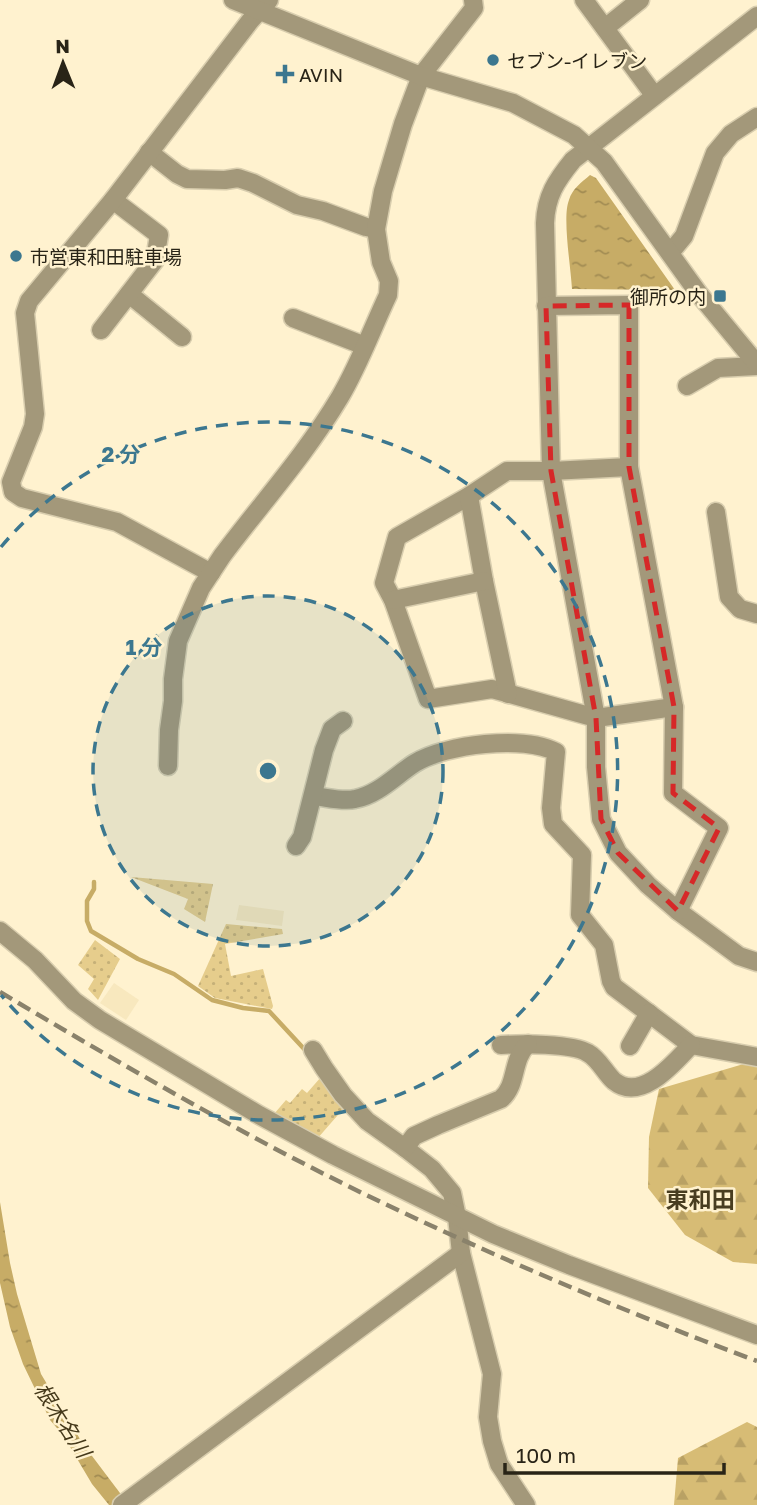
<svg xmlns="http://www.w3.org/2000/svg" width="757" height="1505" font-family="'Golos Text','Noto Sans JP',sans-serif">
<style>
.built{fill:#f8e8be}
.green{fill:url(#green-dots)}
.forest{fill:url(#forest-firs)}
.water{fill:url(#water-ripples)}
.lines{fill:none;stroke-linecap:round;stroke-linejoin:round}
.stream{stroke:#c7ac66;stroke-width:4.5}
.minor-casing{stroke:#d8cdae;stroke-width:21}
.tertiary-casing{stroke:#d8cdae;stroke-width:21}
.minor{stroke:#a3987a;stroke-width:18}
.tertiary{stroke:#a3987a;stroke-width:18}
.rail{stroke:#8a826b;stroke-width:4.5;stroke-dasharray:14 7;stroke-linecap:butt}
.marked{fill:none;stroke:#d62828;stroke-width:5;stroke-dasharray:14 9;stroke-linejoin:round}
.ring{fill:none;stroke:#3c778f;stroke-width:3.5;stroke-dasharray:12 9}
.poi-dot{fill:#3c778f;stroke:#fff2cf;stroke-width:2.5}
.labels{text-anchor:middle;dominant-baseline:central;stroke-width:5;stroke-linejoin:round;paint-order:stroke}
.poi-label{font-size:19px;fill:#292417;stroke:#fff2cf;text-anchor:start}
.water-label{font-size:21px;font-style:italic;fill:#45391a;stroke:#fff2cf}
.quarter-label{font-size:23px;font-weight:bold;fill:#483d20;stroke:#fff2cf}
.centre{fill:#3c778f;stroke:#fff2cf;stroke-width:3.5}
.ring-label{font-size:21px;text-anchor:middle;font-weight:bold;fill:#3c778f;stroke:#fff2cf;stroke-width:5;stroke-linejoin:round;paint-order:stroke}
</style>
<defs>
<pattern id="green-dots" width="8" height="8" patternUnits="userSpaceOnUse" patternTransform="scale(1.75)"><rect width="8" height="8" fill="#e6cd8c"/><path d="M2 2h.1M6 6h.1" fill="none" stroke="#c5b078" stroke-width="1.8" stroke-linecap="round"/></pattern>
<pattern id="forest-firs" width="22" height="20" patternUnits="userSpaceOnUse" patternTransform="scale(1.75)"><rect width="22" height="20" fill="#d7bc75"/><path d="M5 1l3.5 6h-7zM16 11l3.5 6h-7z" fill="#b9a164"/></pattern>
<pattern id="water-ripples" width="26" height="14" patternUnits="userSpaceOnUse" patternTransform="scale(1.75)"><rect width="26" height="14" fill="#c7ac66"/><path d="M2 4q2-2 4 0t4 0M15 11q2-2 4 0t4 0" fill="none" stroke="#a28c53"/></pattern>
</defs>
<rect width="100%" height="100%" fill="#fff2cf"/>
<g class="built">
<polygon points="239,905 284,911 282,926 236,920"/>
<polygon points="114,983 139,1000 126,1020 100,1003"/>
</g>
<g class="green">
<polygon points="131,877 213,884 205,922 184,909 188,899"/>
<polygon points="226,924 282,929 283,934 225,944 231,976 263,969 273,1006 272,1009 215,998 198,986"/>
<polygon points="95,940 120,959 98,1000 88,989 94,979 78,965"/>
<polygon points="321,1077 344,1108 317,1139 274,1114 286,1100 290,1103 302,1089 307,1093"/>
</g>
<g class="forest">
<polygon points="757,1060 757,1264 733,1262 685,1235 648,1188 649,1137 659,1089"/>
<polygon points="747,1422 757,1427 757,1505 674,1505 678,1458"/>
</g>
<g class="water">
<path d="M590,175L596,178L675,290L572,289C571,268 562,217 569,200C572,189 582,182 590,175Z"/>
<polygon points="0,1202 10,1263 17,1294 41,1374 83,1444 129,1505 109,1505 92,1484 63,1435 50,1420 23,1364 10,1327 0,1283"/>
</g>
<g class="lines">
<polyline class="stream" points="94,882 94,889 87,901 87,921 91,931 138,959 174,974 212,1000 243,1008 269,1011 306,1051"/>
<defs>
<g id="minor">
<polyline points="584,0 654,95"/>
<path d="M757,16L573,160C556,181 546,196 545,223L551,471L596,718V767L601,819L618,853L648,885L678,911L739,956L757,962"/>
<polyline points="605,28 640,0"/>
<polyline points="149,152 177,174 187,179 225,180 238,178 253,183 297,205 323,211 366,227 376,229"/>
<polyline points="670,253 684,236 715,153 731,134 757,117"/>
<polyline points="129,294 182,337"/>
<polyline points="546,306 629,305 629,467 674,707 673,793 719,828 678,911"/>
<polyline points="293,318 365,346"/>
<polyline points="101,330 155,260 159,235 113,200"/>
<polyline points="687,386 718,368 757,366"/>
<polyline points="629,467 551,471 507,471 469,496 397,537 384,583 393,600 428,699 492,689 596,718 674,707"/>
<polyline points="469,496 484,581 508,694"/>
<polyline points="716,512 729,597 740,609 757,614"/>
<polyline points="211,573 117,522 22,498 13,492 11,482 33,427 35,414 25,313 29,301 113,200 250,21 269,0"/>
<polyline points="393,600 484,581"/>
<path d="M168,766L169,730L173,701V679L178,641L201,588L222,556C261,504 306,454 340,397C359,365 372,329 388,295L389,281L381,262L376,229L383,191L403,124L421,76L474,8L473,0"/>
<path d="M313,796C326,797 342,802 355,799C378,795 396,775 415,763C446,744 524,735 556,752L551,808L553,824L582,855L580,915L604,945L611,981L614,987L691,1045L757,1057"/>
<polyline points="296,846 302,837 324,750 332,729 343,721"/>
<path d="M501,1045C520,1044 572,1043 588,1053C599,1059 605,1073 614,1081C641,1103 674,1063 691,1045"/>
<polyline points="630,1046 649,1013"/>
<polyline points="313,1050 324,1068 343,1095 367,1121 405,1148 432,1169 452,1193 457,1217 461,1253 492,1374 488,1417 492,1441 499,1464 526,1505"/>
<path d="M405,1148L414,1136L438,1125L501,1099C518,1085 511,1059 528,1044"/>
<polyline points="122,1505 461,1253"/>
</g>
<g id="tertiary">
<polyline points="233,0 421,76 513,103 574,135 604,162 699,294 757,364"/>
<polyline points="0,931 35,960 74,1001 100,1020 259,1115 333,1155 493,1234 569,1265 757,1335"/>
</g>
</defs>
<use href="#minor" class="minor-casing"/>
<use href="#tertiary" class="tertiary-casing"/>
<use href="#minor" class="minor"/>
<use href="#tertiary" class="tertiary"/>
<path class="rail" d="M0,992C126,1067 253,1141 385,1204C507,1262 631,1314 757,1361"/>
</g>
<path class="marked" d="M629,305V467L674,707L673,793L719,828L678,911L618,853L601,819L596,718L551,471L546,306Z"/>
<circle cx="268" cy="771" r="175" fill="#3c778f" fill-opacity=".12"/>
<g class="ring">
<circle cx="268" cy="771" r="175"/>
<path d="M1 547A349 349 0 1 1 1 995"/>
</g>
<g class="poi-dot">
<circle cx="493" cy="60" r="7"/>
<path d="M281.5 63.5h7v7h7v7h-7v7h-7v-7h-7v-7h7z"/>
<circle cx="16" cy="256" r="7"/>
<rect x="713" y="289" width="14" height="14" rx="3.5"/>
</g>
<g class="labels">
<g class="poi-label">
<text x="507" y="60">セブン-イレブン</text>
<text x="299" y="74">AVIN</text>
<text x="30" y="256">市営東和田駐車場</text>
<text x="706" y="296" text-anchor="end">御所の内</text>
</g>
<g class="water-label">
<text transform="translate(63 1420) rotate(57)">根木名川</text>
</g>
<g class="quarter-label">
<text x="700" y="1199">東和田</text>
</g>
</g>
<circle cx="268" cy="771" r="10" class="centre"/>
<g class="ring-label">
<text x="121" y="462">2 分</text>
<text x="144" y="655">1 分</text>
</g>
<g transform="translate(63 63) rotate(359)" stroke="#fff2cf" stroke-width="5" paint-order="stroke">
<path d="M0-5L12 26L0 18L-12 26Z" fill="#292417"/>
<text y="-10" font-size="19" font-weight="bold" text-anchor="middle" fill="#292417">N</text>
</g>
<path d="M505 1463v10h219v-10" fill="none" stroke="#292417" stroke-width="3.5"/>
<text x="516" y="1463" font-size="21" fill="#292417" stroke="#fff2cf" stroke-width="5" paint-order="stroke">100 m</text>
</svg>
